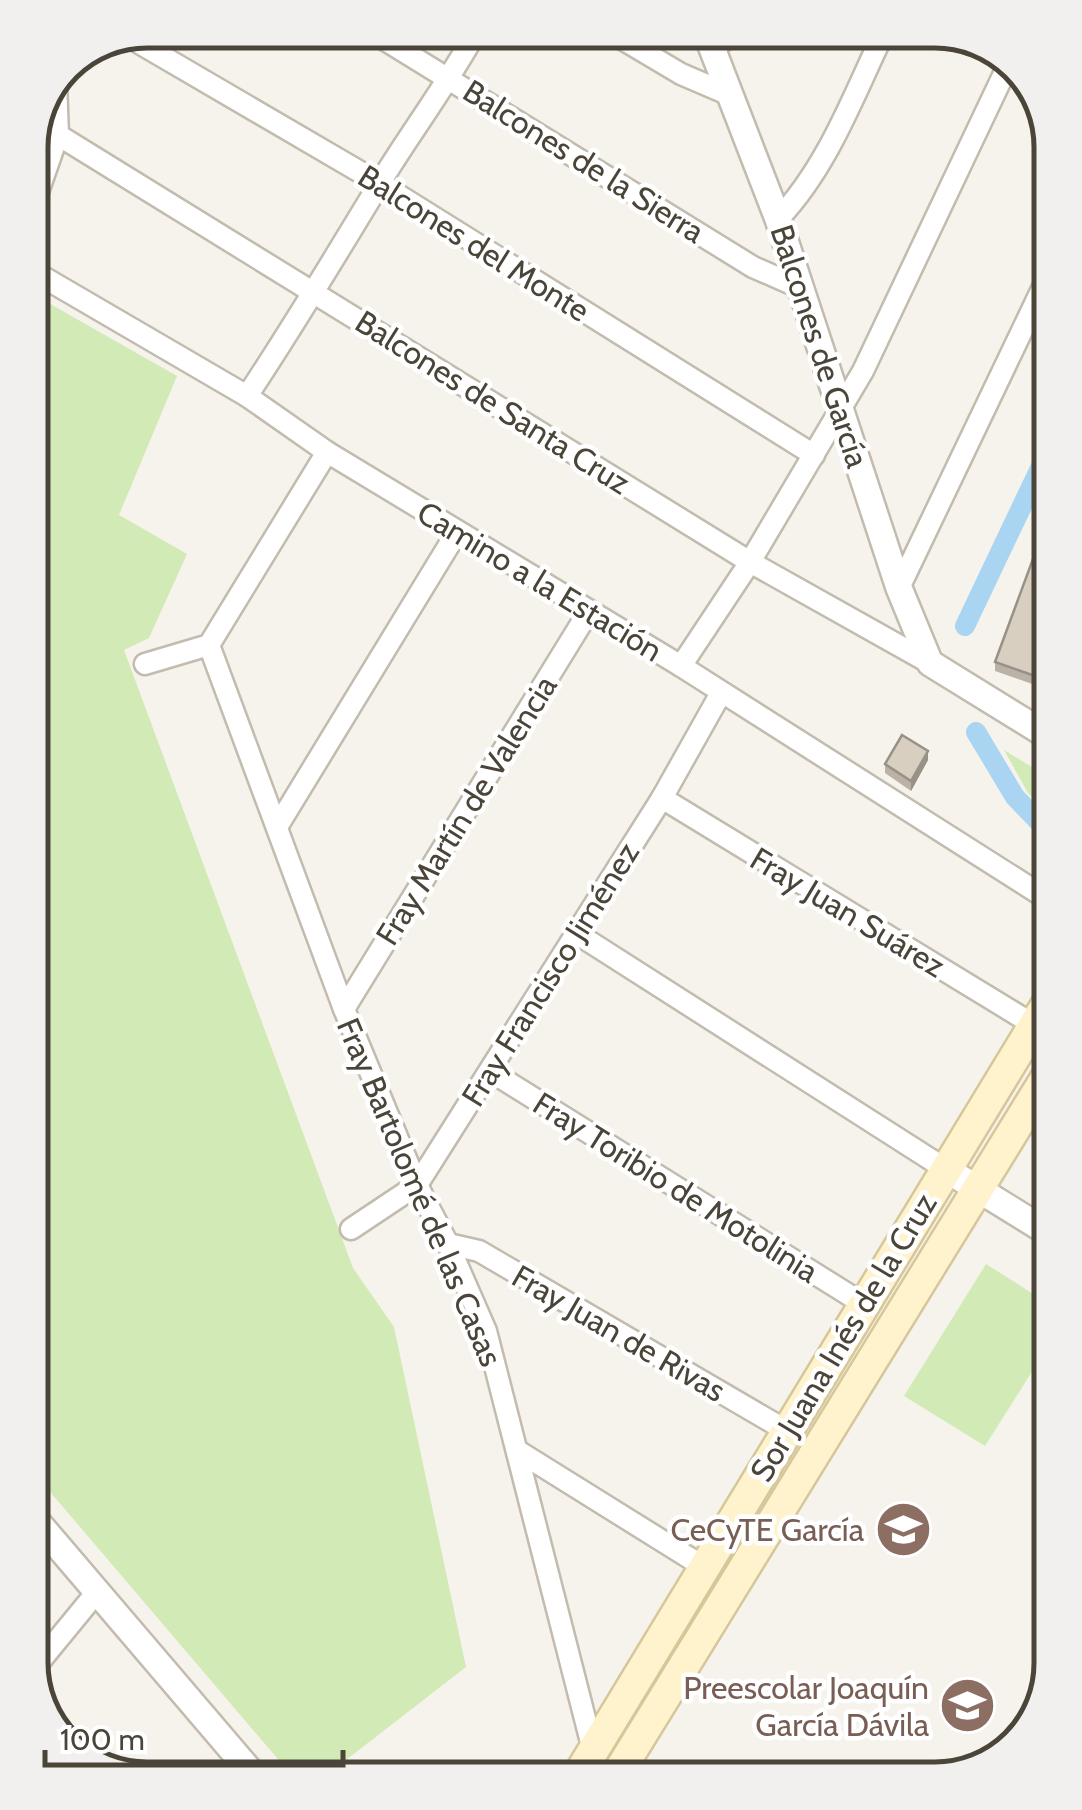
<svg xmlns="http://www.w3.org/2000/svg" width="1082" height="1810" font-family="Cabin,sans-serif">
<style>
.green{fill:#d2eab5}
.lines{fill:none;stroke-linecap:round;stroke-linejoin:round}
.canal{stroke:#a9d4f2;stroke-width:20}
.minor-casing{stroke:#c2bbae;stroke-width:25}
.tertiary-casing{stroke:#c2bbae;stroke-width:30}
.secondary-casing{stroke:#d6c79b;stroke-width:35}
.minor{stroke:#fff;stroke-width:20}
.tertiary{stroke:#fff;stroke-width:25}
.secondary{stroke:#fff3cd;stroke-width:30}
.wall{fill:#bab2a6}
.shaded-wall{fill:#979187}
.building{fill:#d8cfc1;stroke:#979187;stroke-width:2.5}
.labels{text-anchor:middle;dominant-baseline:central;stroke-width:9;stroke-linejoin:round;paint-order:stroke}
.street-label{font-size:32px;fill:#4b4439;stroke:#fff}
.education-label{font-size:32px;fill:#785e54;stroke:#fff;text-anchor:end}
.rim{fill:none;stroke:#4b4439;stroke-width:5}
</style>
<rect width="100%" height="100%" fill="#f6f3ec"/>
<g class="green">
<polygon points="31,293 177,376 119,515 187,554 149,638 124,650 353,1268 394,1327 466,1667 324,1777 294,1778 40,1480"/>
<polygon points="1004,750 1045,775 1046,811 1028,793"/>
<polygon points="986,1264 1049,1304 1050,1343 985,1446 904,1396"/>
</g>
<g class="lines">
<g class="canal">
<polyline points="965,626 1043,462"/>
<polyline points="976,732 1015,797 1046,829"/>
</g>
<defs>
<g id="minor">
<polyline points="369,30 753,267 801,288"/>
<polyline points="607,30 681,74 730,95"/>
<polyline points="129,37 379,183 814,455"/>
<polyline points="712,50 737,30"/>
<polyline points="58,135 750,562 930,663"/>
<polyline points="31,212 58,135 56,82"/>
<path d="M778,219C828,167 854,94 885,30"/>
<polyline points="31,270 247,396 327,452 681,666 1046,898"/>
<path d="M247,396C293,327 335,257 378,186C410,133 447,85 477,30"/>
<polyline points="899,588 1042,289"/>
<polyline points="209,645 344,1009 417,1185 448,1244 486,1331 593,1750"/>
<polyline points="145,664 209,645 327,452"/>
<polyline points="681,666 750,562 863,371 1010,61"/>
<polyline points="662,798 1034,1025"/>
<polyline points="277,827 457,532"/>
<polyline points="576,933 944,1168"/>
<polyline points="344,1009 589,611"/>
<polyline points="490,1071 862,1303"/>
<polyline points="351,1229 417,1185 662,798 721,693"/>
<polyline points="448,1244 479,1251 787,1431"/>
<polyline points="518,1451 704,1567"/>
<polyline points="41,1660 96,1593"/>
</g>
<g id="tertiary">
<polyline points="705,30 778,219 899,588 930,663 1045,734"/>
<polyline points="944,1168 1049,1233"/>
<polyline points="40,1525 256,1778"/>
</g>
<g id="secondary">
<polyline points="618,1773 1048,1075"/>
<polyline points="579,1774 1047,1004"/>
</g>
</defs>
<use href="#minor" class="minor-casing"/>
<use href="#tertiary" class="tertiary-casing"/>
<use href="#secondary" class="secondary-casing"/>
<use href="#minor" class="minor"/>
<use href="#tertiary" class="tertiary"/>
<use href="#secondary" class="secondary"/>
</g>
<g class="wall">
<polygon points="1044,529 1038,686 995,671 995,662"/>
<polygon points="928,760 911,791 885,773 885,764"/>
</g>
<g class="shaded-wall">
<polygon points="1044,660 1045,669 1038,686 1038,677"/>
<polygon points="928,751 928,760 911,791 911,781"/>
</g>
<g class="building">
<polygon points="1044,529 1044,660 1038,677 995,662"/>
<polygon points="902,735 928,751 911,781 885,764"/>
</g>
<defs>
<symbol id="university-disc" viewBox="-11 -11 22 22"><circle r="9.5" fill="#8d6e63" stroke="#fff"/><path d="M0-5L7-2L0 1L-7-2ZM-4 1L0 2.5L4 1V4Q0 6-4 4Z" fill="#fff"/></symbol>
<symbol id="school-disc" viewBox="-11 -11 22 22"><circle r="9.5" fill="#8d6e63" stroke="#fff"/><path d="M0-5L7-2L0 1L-7-2ZM-4 1L0 2.5L4 1V4Q0 6-4 4Z" fill="#fff"/></symbol>
</defs>
<g fill-rule="evenodd">
<use href="#university-disc" x="872" y="1498" width="63" height="63"/>
<use href="#school-disc" x="936" y="1674" width="63" height="63"/>
</g>
<g class="labels">
<g class="street-label">
<text transform="translate(584 161) rotate(32)">Balcones de la Sierra</text>
<text transform="translate(474 243) rotate(32)">Balcones del Monte</text>
<text transform="translate(820 346) rotate(72)">Balcones de García</text>
<text transform="translate(493 402) rotate(32)">Balcones de Santa Cruz</text>
<text transform="translate(540 581) rotate(31)">Camino a la Estación</text>
<text transform="translate(466 810) rotate(-58)">Fray Martín de Valencia</text>
<text transform="translate(848 912) rotate(31)">Fray Juan Suárez</text>
<text transform="translate(550 974) rotate(-58)">Fray Francisco Jiménez</text>
<text transform="translate(676 1187) rotate(32)">Fray Toribio de Motolinia</text>
<text transform="translate(420 1192) rotate(67)">Fray Bartolomé de las Casas</text>
<text transform="translate(619 1333) rotate(30)">Fray Juan de Rivas</text>
<text transform="translate(843 1337) rotate(-59)">Sor Juana Inés de la Cruz</text>
</g>
<g class="education-label">
<text x="864" y="1529">CeCyTE García</text>
<text x="929" y="1687">Preescolar Joaquín<tspan x="929" dy="37">García Dávila</tspan></text>
</g>
</g>
<path d="M0 0H1082V1810H0ZM147 48H935A99 99 0 0 1 1034 147V1663A99 99 0 0 1 935 1762H147A99 99 0 0 1 48 1663V147A99 99 0 0 1 147 48Z" fill="#f1f0ef" fill-rule="evenodd"/>
<path class="rim" d="M147 48H935A99 99 0 0 1 1034 147V1663A99 99 0 0 1 935 1762H147A99 99 0 0 1 48 1663V147A99 99 0 0 1 147 48Z"/>
<path d="M45 1750v15h298v-15" fill="none" stroke="#4b4439" stroke-width="5"/>
<text x="60" y="1750" font-size="30" fill="#4b4439" stroke="#ffffff" stroke-width="8" paint-order="stroke">100 m</text>
</svg>
